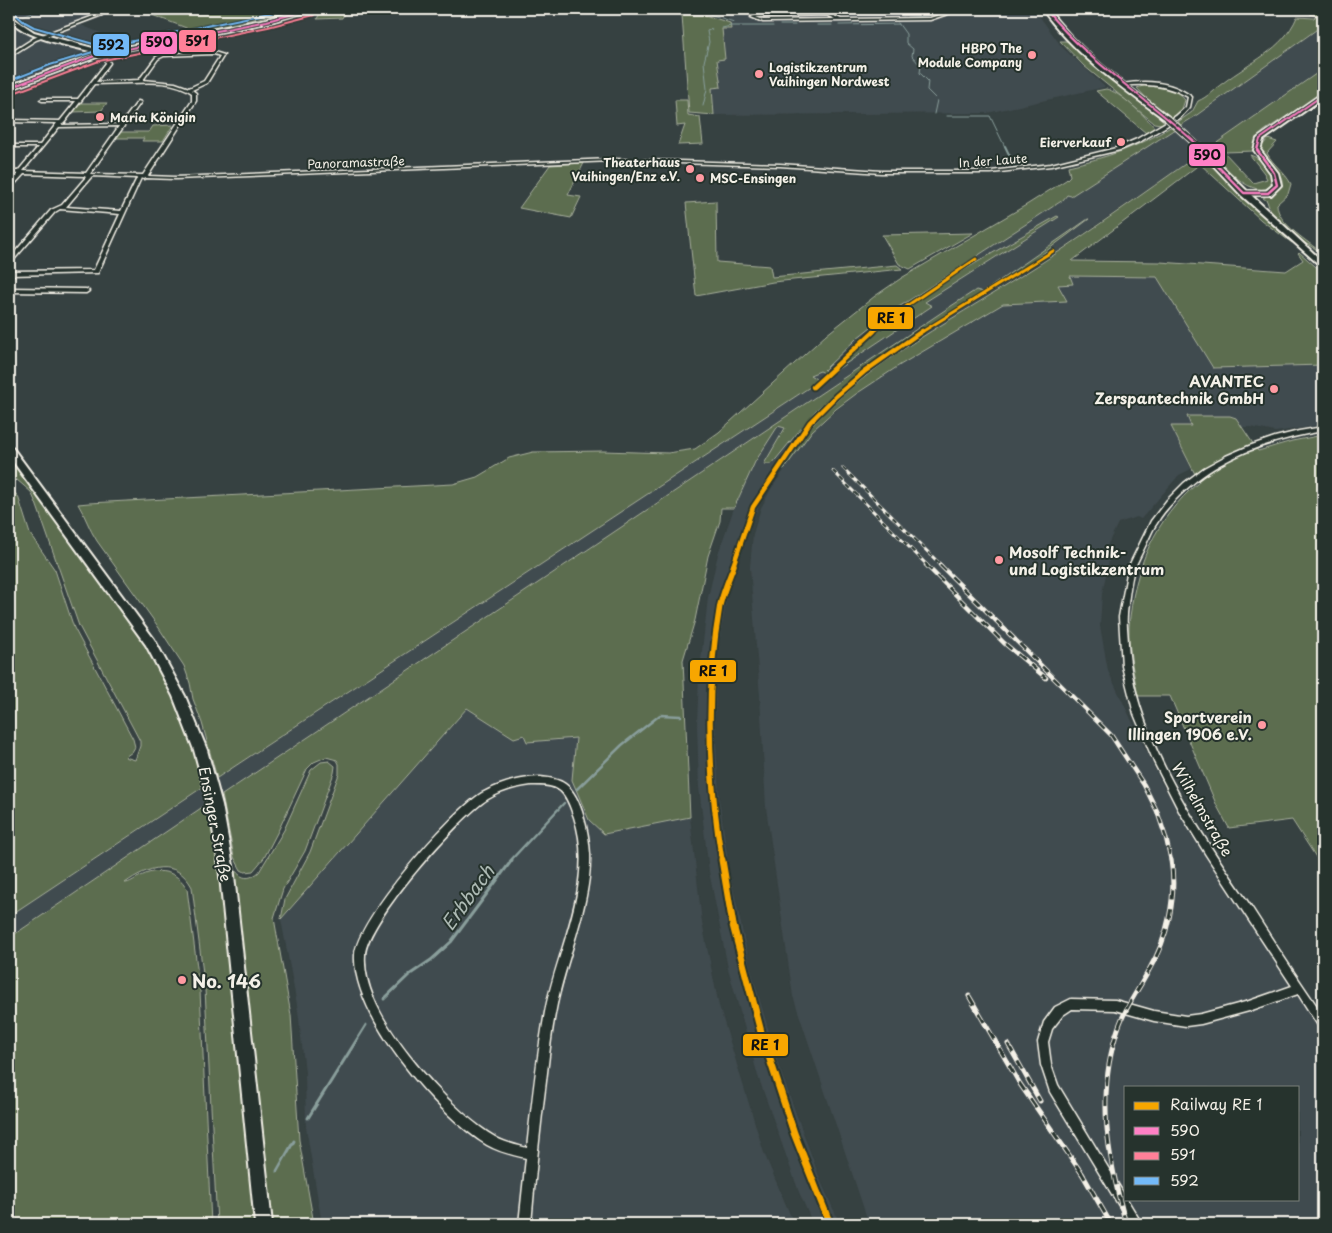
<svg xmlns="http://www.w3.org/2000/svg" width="1332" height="1233" font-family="'Playpen Sans',sans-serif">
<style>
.built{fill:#414b4f;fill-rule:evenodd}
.green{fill:#5b6d50;stroke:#a8af9c}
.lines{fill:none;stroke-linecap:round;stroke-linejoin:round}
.stream-far3{stroke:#899e9b;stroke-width:1}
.stream-far2{stroke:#899e9b;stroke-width:2}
.stream-far1{stroke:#899e9b;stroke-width:2.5}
.stream{stroke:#899e9b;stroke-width:3}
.street-casing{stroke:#f4f1e8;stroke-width:3}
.secondary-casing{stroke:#f4f1e8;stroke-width:4}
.street{fill:#26332d;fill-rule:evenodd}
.secondary{fill:#26332d;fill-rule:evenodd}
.rail-far2-casing{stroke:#f4f1e8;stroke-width:3}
.rail-far1-casing{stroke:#f4f1e8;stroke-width:4.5}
.rail-casing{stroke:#f4f1e8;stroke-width:5}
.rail-far2{stroke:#26332d;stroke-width:2;stroke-dasharray:5;stroke-linecap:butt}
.rail-far1{stroke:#26332d;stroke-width:2.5;stroke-dasharray:8;stroke-linecap:butt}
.rail{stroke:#26332d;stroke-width:3;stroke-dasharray:10;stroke-linecap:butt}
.secondary-bridge-far1-casing{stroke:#f4f1e8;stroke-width:8;stroke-linecap:butt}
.secondary-bridge-casing{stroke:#f4f1e8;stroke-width:10;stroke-linecap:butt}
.secondary-bridge-far1{stroke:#26332d;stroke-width:6}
.secondary-bridge{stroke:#26332d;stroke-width:8}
.bus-1-far1-casing{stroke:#26332d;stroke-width:4}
.bus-1-casing{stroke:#26332d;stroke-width:5}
.bus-2-casing{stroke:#26332d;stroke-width:4}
.bus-3-casing{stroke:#26332d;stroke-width:4}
.bus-1-far1{stroke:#ff80c5;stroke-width:2}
.bus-1{stroke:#ff80c5;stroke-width:2.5}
.bus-2{stroke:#ff8098;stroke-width:2}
.bus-3{stroke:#73baf8;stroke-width:2}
.rail-1-far3-casing{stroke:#26332d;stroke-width:5.5}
.rail-1-far2-casing{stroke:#26332d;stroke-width:8}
.rail-1-far1-casing{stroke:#26332d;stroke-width:9}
.rail-1-casing{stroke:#26332d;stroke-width:11}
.rail-1-far3{stroke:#f7a600;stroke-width:3}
.rail-1-far2{stroke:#f7a600;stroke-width:4.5}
.rail-1-far1{stroke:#f7a600;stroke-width:5.5}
.rail-1{stroke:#f7a600;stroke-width:7}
.poi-dot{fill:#ff9aa2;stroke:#26332d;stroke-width:2}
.labels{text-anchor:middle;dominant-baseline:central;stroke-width:4;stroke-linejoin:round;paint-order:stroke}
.far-poi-label{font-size:12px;font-weight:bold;fill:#f4f1e8;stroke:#26332d;text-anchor:end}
.far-street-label{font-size:12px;fill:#f4f1e8;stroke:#26332d}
.poi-label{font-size:15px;font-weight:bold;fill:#f4f1e8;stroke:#26332d;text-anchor:end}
.street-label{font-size:15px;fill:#f4f1e8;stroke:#26332d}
.near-poi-label{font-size:18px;font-weight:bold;fill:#f4f1e8;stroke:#26332d;text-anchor:start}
.near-water-label{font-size:19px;font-style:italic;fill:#adbab4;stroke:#26332d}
.line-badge{stroke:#26332d;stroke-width:2}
.pale-badge-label{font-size:14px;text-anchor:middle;font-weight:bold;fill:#111}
</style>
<rect width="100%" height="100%" fill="#364141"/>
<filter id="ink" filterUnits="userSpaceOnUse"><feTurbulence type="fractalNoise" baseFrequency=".02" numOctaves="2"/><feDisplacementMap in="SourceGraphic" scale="10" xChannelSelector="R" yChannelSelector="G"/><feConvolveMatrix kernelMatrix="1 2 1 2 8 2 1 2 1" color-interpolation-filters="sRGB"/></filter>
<g filter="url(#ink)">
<g class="built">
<polygon points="9,9 93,9 108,15 81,25 127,44 112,47 93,47 38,34 25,28 9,14"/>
<polygon points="707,9 890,9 891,12 903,12 902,9 1034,9 1062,47 1105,87 987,113 714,115 712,88 721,87 717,59 725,59 722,29 731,28 728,13"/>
<polygon points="9,23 12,23 20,30 33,36 90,53 79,60 9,86"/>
<path d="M1323,25V69L1057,252L901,350L854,384L811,427L783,464L761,501L740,549L727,596L717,657L715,723L719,797L729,869L750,966L779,1067L821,1182L840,1224H813L799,1192L758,1076L728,968L709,871L699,787L697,723L699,678L708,598L718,554L734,508L755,462L778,425L786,428L777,441L772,464L804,424L848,381L895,346L983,292H979L945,310L9,938V916L819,381L810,375L819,371L829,375L932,306L925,302L1059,217L958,274L864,340L830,372L824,370L857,338L919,293L1063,200L1067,194L1194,117ZM1084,223L1051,249L984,292L1077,226Z"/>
<path d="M1070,276L1157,277L1213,368L1323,365V425L1275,432L1251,427H1241L1238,421L1230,416H1187L1192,426L1172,427L1191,469L1179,475L1141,519L1137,517L1118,523L1106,548L1109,561L1102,593L1100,626L1108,671L1162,784L1202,850L1290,984L1323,1030V1224H869L793,996L766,807L760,696L750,567L753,534L761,508L771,489L812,431L856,394L900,365L1003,304L1067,301L1058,285L1073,284ZM1126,1087H1298V1199H1126Z"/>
<polygon points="467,708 514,738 524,735 527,742 576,737 572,780 603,834 690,817 702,923 719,1006 764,1153 794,1224 322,1224 306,1127 305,1072 298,1010 281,919"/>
</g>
<g class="green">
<polygon points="136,9 298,9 197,32"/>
<polygon points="322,9 347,9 342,18 317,19"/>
<polygon points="680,9 692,9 693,15 705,15 730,23 731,29 722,29 725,59 717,60 721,87 712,88 714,115 689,113 682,15 680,14"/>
<path d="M1316,9H1323V25L1194,117L1181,125L1178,122L1192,112L1198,101C1208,97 1214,89 1223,83C1250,62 1283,50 1297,17L1314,18L1316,16L1310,14Z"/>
<polygon points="1060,41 1067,41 1085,59 1165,122 1161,124 1154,123 1084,66"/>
<path d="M1323,69V75L1319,78L1323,80V92L1264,131L1256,138L1254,151L1224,152L1253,183L1267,179L1264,173L1250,155C1262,158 1273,173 1275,184C1251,203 1224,164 1208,149Z"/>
<path d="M1146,85C1161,86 1176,88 1185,100L1182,109L1172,118L1146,98L1137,88Z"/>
<path d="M1106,89C1119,91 1147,118 1155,128L1146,133L1096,91Z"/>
<polygon points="675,100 687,100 688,115 700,117 703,144 678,145 685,125 677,126"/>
<polygon points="80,103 107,103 101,111 73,112"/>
<polygon points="173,125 163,141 142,141 144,138 115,138 119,132 149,132 153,126"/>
<path d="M1172,126L1175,129L1071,196L1067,195L1063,200L885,316L857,338L824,370L831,372C895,306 977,262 1057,216L1059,217L925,302L932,306L829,375L820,371L810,375L819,381L217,778L202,723L193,699L190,683L184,666L157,625L97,541C89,529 85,515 78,504L89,503L453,484L477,477L509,458L533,452L603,451L668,453L695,449L719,432L826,335L875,296L903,277L1028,204L1066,180L1070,176L1068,166C1105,158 1140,147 1172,126Z"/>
<path d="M1268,139L1277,142L1267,153C1273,165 1285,172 1291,184L1288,194L1277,204C1277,223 1305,239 1318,250C1299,241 1272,222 1267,201L1263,198C1304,178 1267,173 1261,147Z"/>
<path d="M1201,153L1239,193L1292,243L1261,220L1200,164L1072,261L1160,262L1286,271L1303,260L1298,253L1299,252L1323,273V365L1213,368L1157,277L1070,276L1073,284L1058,285L1067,301L1003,304L900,365L856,394L836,409L812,431L785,468L778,472C832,381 928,335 1013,281C1078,241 1139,196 1201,153Z"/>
<polygon points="584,163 568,195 581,197 571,218 519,208 550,165"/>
<polygon points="716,201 717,262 770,266 772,277 897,265 902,269 773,282 696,296 686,203"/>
<polygon points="1088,219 1089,219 1029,264 867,365 816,410 772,464 764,464 785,428 778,426 755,462 734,508 721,508 720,521 708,556 695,620 683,660 690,817 604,834 589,820 572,780 576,738 527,742 524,735 514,738 467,708 281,919 285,899 310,852 339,774 339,764 337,760 326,757 314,762 307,769 279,829 264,858 253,871 245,872 241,870 234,857 222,795 945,310 976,290 983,292"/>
<polygon points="973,233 910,269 899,264 882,235"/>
<path d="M1187,416H1230L1236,418L1258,451L1292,441L1323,435V868L1292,820L1229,828L1217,806L1170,696H1138C1134,674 1128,649 1129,627C1134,568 1154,520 1199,482L1171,426H1191Z"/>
<polygon points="9,457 146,644 176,696 199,762 197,764 203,787 9,916 9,488 18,496 30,534 55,570 74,628 133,739 135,747 132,752 125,757 135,760 140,746 140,741 79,626 36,503 31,492 9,473"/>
<path d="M329,761L335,766L334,773L305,851L283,889L274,918L291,1015L299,1140L314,1224H272L232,865C239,878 247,882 259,872L284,830L311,770L321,762Z"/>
<path d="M207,804L220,875L256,1224H217L205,989L192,887C176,857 147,867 125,883C130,883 134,879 139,877C157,867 177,870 187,889L200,991L211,1224H9V938Z"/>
</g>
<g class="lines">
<g class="stream-far3">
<polyline points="706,13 734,22"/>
<polyline points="839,15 895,13"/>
<polyline points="907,17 928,16"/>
<polyline points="896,18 904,17"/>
<polyline points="9,21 41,9"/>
<polyline points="898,23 906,34 906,43 913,49 912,56 921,66 920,73 928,81 927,90 937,100 934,114"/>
<polyline points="780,25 795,25"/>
<polyline points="817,25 832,25"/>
<polyline points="839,25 899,24"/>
<polyline points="722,28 731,26 773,26"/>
<polyline points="703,106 707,89 704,62 709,42 707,31 712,29"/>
<polyline points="947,116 990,116 1005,147"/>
</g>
<polyline class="stream-far2" points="1005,146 1015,167"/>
<g class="stream-far1">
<polyline points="577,789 622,745 660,715 681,716"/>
<polyline points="510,861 564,803"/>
</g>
<g class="stream">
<polyline points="384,999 409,975 431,960 451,942 512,860"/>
<polyline points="308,1118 366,1025"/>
<polyline points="277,1171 294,1141"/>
</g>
<defs>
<g id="street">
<path d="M957,9H962L930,20L763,22L751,17L758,14L827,13L841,19L930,18ZM826,15L835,19L763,20L756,17Z"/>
<polygon points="1023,9 1043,9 1048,10 1046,11"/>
<polygon points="99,14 102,15 36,40 9,57 9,54 34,38"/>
<path d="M214,52L224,55L207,83L192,90L196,93V101L148,176L175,177L612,159L780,164L881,171H991L1051,164L1116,148L1137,139L1176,116L1186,107L1188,97C1168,85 1146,83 1123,86L1121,85L1122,84C1145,80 1172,81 1192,97L1190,107L1180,118L1141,141L1120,150L1051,166L991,173H881L780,166L612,161L175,179L146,178L144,179L141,178L98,273L9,275V271L94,270L120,214L60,209L55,212L11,263L9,264V259L51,210L62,205L86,177L84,176L24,174L11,188H9V184L18,174L9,173V171H18L38,147H9V145H40L57,123L9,122V120L60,121L76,101H42L40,100L42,99H78L106,63L104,54H106L110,63L96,82L139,80L156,57L162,54ZM214,54L220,56L204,81L189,88L175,83L143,80L158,59L164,56ZM131,83C151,82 175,81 192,93V101L143,175L90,174L141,102L138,101L121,124L61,125L64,123L94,84ZM119,126L86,173L23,171L59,127ZM92,176L137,178L121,211L66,207Z"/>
<polygon points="9,288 86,289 89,291 86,293 9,292"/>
<path d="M1323,427V431C1271,440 1220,456 1181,494C1172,503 1163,512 1157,523C1153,528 1151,534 1148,540C1144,549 1139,558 1135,567C1131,577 1128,603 1127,615C1126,625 1128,635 1128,645C1135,740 1200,832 1252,908C1275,944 1299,980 1323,1015V1028L1319,1027L1298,994L1249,1011L1201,1024L1186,1026L1154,1021L1115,1010L1072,1009L1063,1015L1052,1029L1048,1042L1051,1065L1058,1085L1142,1224H1130L1050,1092L1041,1065L1038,1042L1044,1022L1055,1007L1071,999L1115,1000L1154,1011L1186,1016L1201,1014L1249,1001L1292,986L1206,855L1179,811L1154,762L1134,714L1122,666L1119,617L1128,568L1151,521L1167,500L1184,483L1204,468L1226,456L1249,446L1275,437L1299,431Z"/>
<path d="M540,777C549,778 558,779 565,784C582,796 589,835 590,854C592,903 565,961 556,1009C551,1033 549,1057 546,1081C540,1128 535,1176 531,1224H519L526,1158C513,1155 499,1152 487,1145C437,1115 352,1015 355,955C357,919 451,812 482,793C500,783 520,778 540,777ZM531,785C560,784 565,790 574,817C596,882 557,948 545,1012C537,1057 532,1102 527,1148C516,1145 505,1143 495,1137C454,1113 392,1043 374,999C368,985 364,970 365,955C366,922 459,817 488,799C501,791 515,787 531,785Z"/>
</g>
<g id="secondary">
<path d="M307,9H315L267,23L105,54L9,90V86L98,53C68,45 32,41 9,20V15L34,32L104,51L267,19Z"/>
<path d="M1042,9H1048C1081,54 1126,84 1170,118V120H1166C1121,87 1075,55 1042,9Z"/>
<polygon points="1323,93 1323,98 1263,140 1260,150 1278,173 1281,185 1271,195 1251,195 1323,262 1323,268 1241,195 1201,152 1206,151 1247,191 1266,191 1273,185 1271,173 1254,150 1257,139"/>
<polygon points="9,446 12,447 154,639 185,696 207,750 222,805 233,866 272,1224 255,1224 219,866 209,805 194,750 173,696 146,645 9,456"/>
</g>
</defs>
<use href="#street" class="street-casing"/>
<use href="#secondary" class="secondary-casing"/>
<use href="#street" class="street"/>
<use href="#secondary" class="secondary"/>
<defs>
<g id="rail-far2">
<polyline points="843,468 942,566"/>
<polyline points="833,471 928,566"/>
</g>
<g id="rail-far1">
<polyline points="926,565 1004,643 1046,678"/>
<polyline points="940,565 1111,735 1144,785 1157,811 1166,838 1171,861"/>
</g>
<g id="rail">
<polyline points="969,996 1020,1084 1083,1175"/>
<polyline points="1008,1044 1040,1101"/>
<polyline points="1080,1170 1111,1224"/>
<path d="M1126,1224C1108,1159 1095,1092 1119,1026C1126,1006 1139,989 1149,970C1168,938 1177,896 1171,860"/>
</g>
</defs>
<use href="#rail-far2" class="rail-far2-casing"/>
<use href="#rail-far1" class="rail-far1-casing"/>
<use href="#rail" class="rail-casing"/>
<use href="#rail-far2" class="rail-far2"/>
<use href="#rail-far1" class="rail-far1"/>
<use href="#rail" class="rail"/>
<defs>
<polyline id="secondary-bridge-far1" points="1168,119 1199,147"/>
<polyline id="secondary-bridge" points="1198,146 1204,152"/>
</defs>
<use href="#secondary-bridge-far1" class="secondary-bridge-far1-casing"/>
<use href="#secondary-bridge" class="secondary-bridge-casing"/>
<use href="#secondary-bridge-far1" class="secondary-bridge-far1"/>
<use href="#secondary-bridge" class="secondary-bridge"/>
<defs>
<g id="bus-1-far1">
<path d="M1045,9C1090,64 1149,99 1200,147"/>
<polyline points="9,88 97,55 267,21 312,9"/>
<polyline points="1258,147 1260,139 1323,95"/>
</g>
<polyline id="bus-1" points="1198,146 1244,193 1268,193 1277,185 1274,173 1257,150 1258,146"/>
<polyline id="bus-2" points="11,94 99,61 268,27 314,15"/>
<g id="bus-3">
<polyline points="13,12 23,21 34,27 104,47 289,9"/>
<polyline points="9,81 50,65 106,48"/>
</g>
</defs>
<use href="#bus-1-far1" class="bus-1-far1-casing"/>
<use href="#bus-1" class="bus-1-casing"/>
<use href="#bus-2" class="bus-2-casing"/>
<use href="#bus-3" class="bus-3-casing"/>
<use href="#bus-1-far1" class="bus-1-far1"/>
<use href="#bus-1" class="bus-1"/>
<use href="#bus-2" class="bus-2"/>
<use href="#bus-3" class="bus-3"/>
<defs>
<g id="rail-1-far3">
<polyline points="872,333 911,303 976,259"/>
<polyline points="920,333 1053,251"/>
</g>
<g id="rail-1-far2">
<polyline points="813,387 874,331"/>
<polyline points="733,566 753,507 810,422 836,396 864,372 922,331"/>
</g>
<path id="rail-1-far1" d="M722,861C708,777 705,690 720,605C723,592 729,578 734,565"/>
<polyline id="rail-1" points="722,860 733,925 761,1032 794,1133 830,1224"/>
</defs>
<use href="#rail-1-far3" class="rail-1-far3-casing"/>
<use href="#rail-1-far2" class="rail-1-far2-casing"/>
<use href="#rail-1-far1" class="rail-1-far1-casing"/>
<use href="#rail-1" class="rail-1-casing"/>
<use href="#rail-1-far3" class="rail-1-far3"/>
<use href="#rail-1-far2" class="rail-1-far2"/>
<use href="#rail-1-far1" class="rail-1-far1"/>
<use href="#rail-1" class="rail-1"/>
</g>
</g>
<g class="poi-dot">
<circle cx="1032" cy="55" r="5"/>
<circle cx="759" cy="74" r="5"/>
<circle cx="100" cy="117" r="5"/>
<circle cx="1121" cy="142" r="5"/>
<circle cx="690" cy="169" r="5"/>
<circle cx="700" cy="178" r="5"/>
<circle cx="1274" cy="389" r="5"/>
<circle cx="999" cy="560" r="5"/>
<circle cx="1262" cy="725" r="5"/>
<circle cx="182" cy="980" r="5"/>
</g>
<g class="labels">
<g class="far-poi-label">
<text x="1022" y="48">HBPO The<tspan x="1022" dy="14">Module Company</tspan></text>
<text x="769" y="67" text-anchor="start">Logistikzentrum<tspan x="769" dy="14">Vaihingen Nordwest</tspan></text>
<text x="110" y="117" text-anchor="start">Maria Königin</text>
<text x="1111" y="142">Eierverkauf</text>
<text x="680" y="162">Theaterhaus<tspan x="680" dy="14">Vaihingen/Enz e.V.</tspan></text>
<text x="710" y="178" text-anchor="start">MSC-Ensingen</text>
</g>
<g class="far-street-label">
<text transform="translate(993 160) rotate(-4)">In der Laute</text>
<text transform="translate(356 162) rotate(-2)">Panoramastraße</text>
</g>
<g class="poi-label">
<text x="1264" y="380">AVANTEC<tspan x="1264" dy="17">Zerspantechnik GmbH</tspan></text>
<text x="1009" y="551" text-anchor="start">Mosolf Technik-<tspan x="1009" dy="17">und Logistikzentrum</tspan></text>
<text x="1252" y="716">Sportverein<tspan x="1252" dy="17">Illingen 1906 e.V.</tspan></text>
</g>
<g class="street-label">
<text transform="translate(1203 809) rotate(60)">Wilhelmstraße</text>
<text transform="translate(216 824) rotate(79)">Ensinger Straße</text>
</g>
<g class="near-poi-label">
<text x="192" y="980">No. 146</text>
</g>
<g class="near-water-label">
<text transform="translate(467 897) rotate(-54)">Erbbach</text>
</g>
</g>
<g class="line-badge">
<rect x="178" y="29" width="39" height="24" rx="5" fill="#ff8098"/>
<rect x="140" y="31" width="38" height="24" rx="5" fill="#ff80c5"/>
<rect x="92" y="33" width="38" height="24" rx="5" fill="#73baf8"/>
<rect x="1188" y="143" width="38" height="24" rx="5" fill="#ff80c5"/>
<rect x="867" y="306" width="47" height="24" rx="5" fill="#f7a600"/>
<rect x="689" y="659" width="48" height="24" rx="5" fill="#f7a600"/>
<rect x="742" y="1033" width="47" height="24" rx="5" fill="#f7a600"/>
</g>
<g class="pale-badge-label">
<text x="197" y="46">591</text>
<text x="159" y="47">590</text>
<text x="111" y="50">592</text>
<text x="1207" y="160">590</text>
<text x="891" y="323">RE 1</text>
<text x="713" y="676">RE 1</text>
<text x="765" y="1050">RE 1</text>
</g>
<rect width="1332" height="1233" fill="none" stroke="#26332d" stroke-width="30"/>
<rect x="15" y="15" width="1302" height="1203" fill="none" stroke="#f4f1e8" stroke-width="2" filter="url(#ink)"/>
<rect x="1124" y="1086" width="175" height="115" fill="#26332d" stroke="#787f78"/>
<rect x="1134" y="1102" width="25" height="8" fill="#f7a600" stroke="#787f78"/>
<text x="1170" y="1110" font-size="15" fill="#f4f1e8">Railway RE 1</text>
<rect x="1134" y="1127" width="25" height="8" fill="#ff80c5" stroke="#787f78"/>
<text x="1170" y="1136" font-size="15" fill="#f4f1e8">590</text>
<rect x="1134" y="1152" width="25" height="8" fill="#ff8098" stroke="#787f78"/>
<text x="1170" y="1160" font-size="15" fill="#f4f1e8">591</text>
<rect x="1134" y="1177" width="25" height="8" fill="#73baf8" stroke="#787f78"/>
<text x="1170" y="1186" font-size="15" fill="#f4f1e8">592</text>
</svg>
